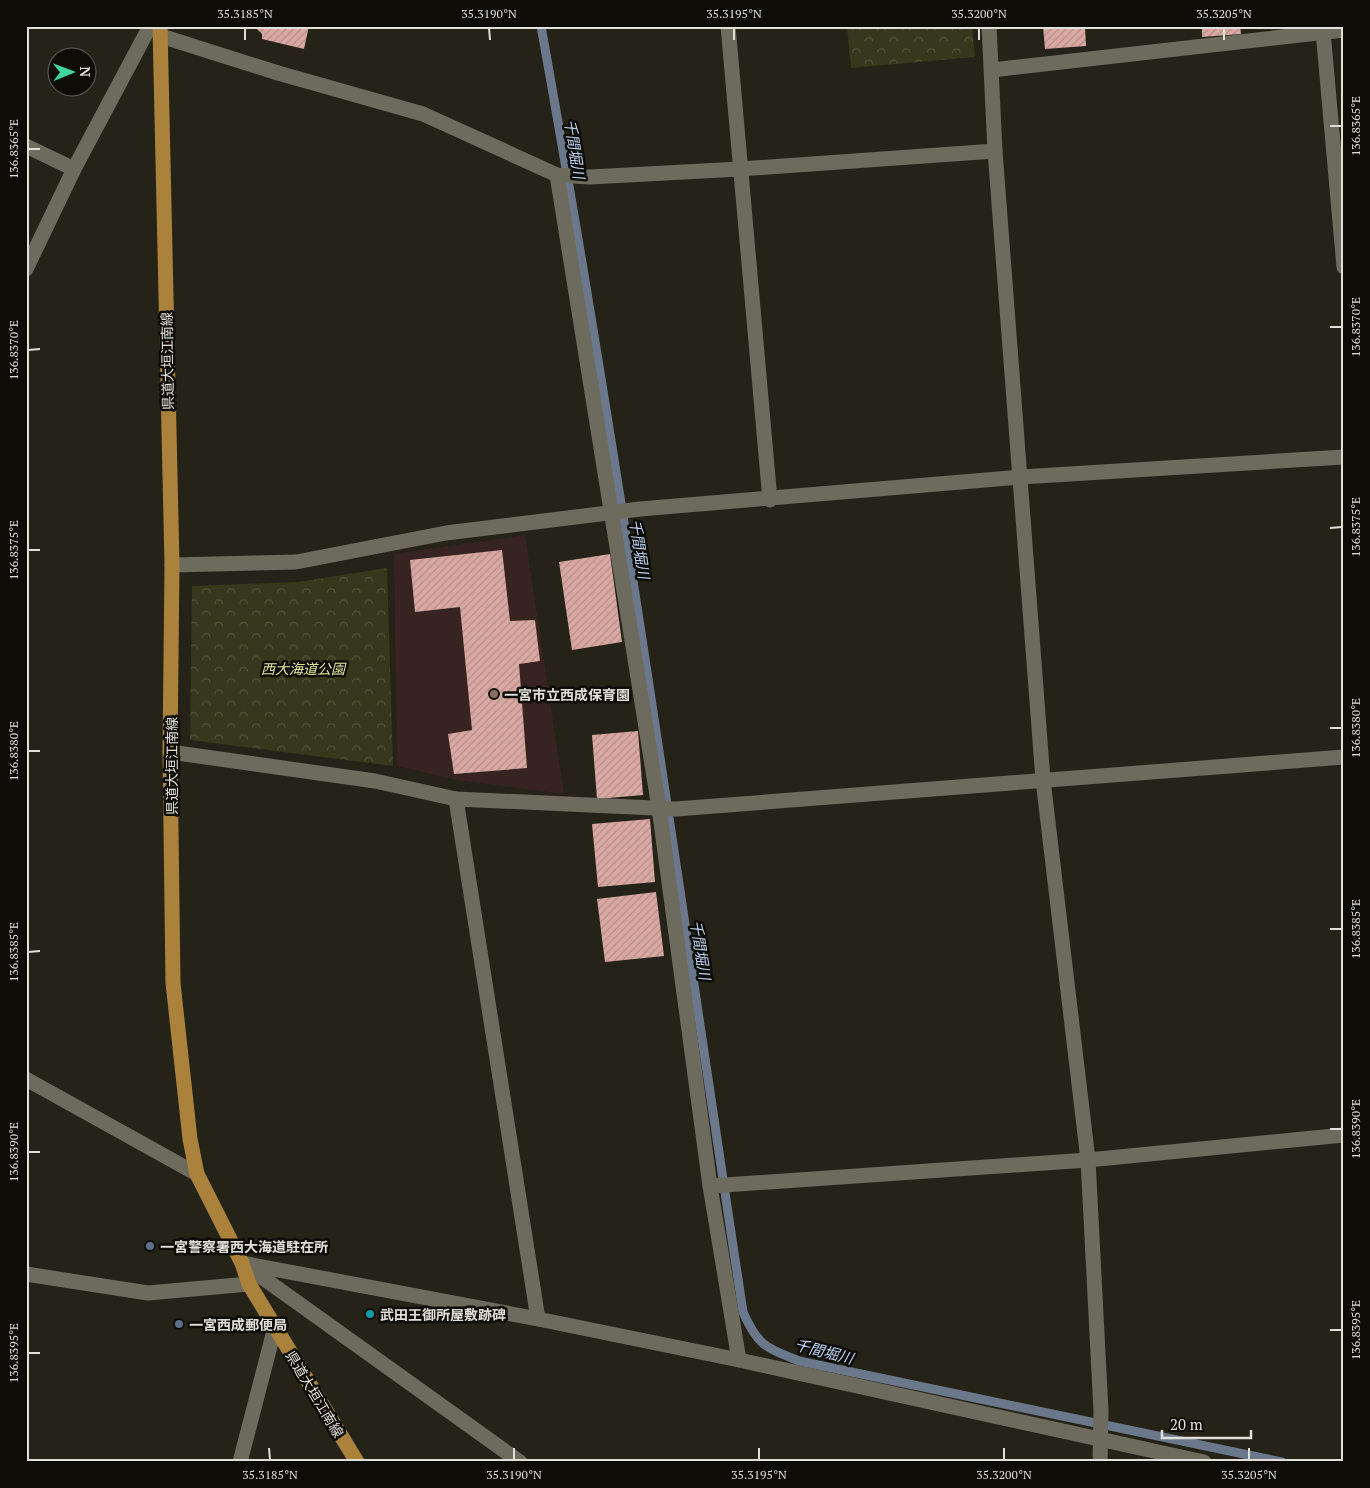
<svg xmlns="http://www.w3.org/2000/svg" width="1370" height="1488" font-family="'PT Serif','Noto Sans JP',serif">
<style>
.education{fill:#372421}
.park{fill:url(#park-crowns)}
.lines{fill:none;stroke-linecap:round;stroke-linejoin:round}
.stream{stroke:#6b788c;stroke-width:9}
.building{fill:url(#building-hatch)}
.minor{stroke:#6d6a5e;stroke-width:15}
.major{stroke:#aa823c;stroke-width:15}
.ticks{fill:none;stroke:#e1dfd9;stroke-width:2}
.education-dot{fill:#8d6e63;stroke:#0d0c07;stroke-width:2}
.service-dot{fill:#5c6f8a;stroke:#0d0c07;stroke-width:2}
.culture-dot{fill:#0f9aa8;stroke:#0d0c07;stroke-width:2}
.labels{text-anchor:middle;dominant-baseline:central;stroke-width:5;stroke-linejoin:round;paint-order:stroke}
.street-label{font-size:14px;fill:#e1dfd9;stroke:#0d0c07}
.park-label{font-size:14px;font-style:italic;fill:#e0e49f;stroke:#0d0c07}
.poi-label{font-size:14px;font-weight:bold;fill:#e1dfd9;stroke:#0d0c07;text-anchor:start}
.water-label{font-size:15px;font-style:italic;fill:#bdd2f4;stroke:#0d0c07}
.neatline{fill:none;stroke:#e1dfd9;stroke-width:2}
.ticks-label{font-size:12px;text-anchor:middle;fill:#e1dfd9}
</style>
<defs>
<pattern id="park-crowns" width="20" height="18" patternUnits="userSpaceOnUse" patternTransform="scale(1.25)"><rect width="20" height="18" fill="#36371b"/><path d="M2 6a3 3 0 1 1 6 0M12 15a3 3 0 1 1 6 0" fill="none" stroke="#53543c"/></pattern>
<pattern id="building-hatch" width="6" height="6" patternUnits="userSpaceOnUse" patternTransform="scale(1.25)"><rect width="6" height="6" fill="#d9a8a2"/><path d="M-1 1l2-2M0 6l6-6M5 7l2-2" fill="none" stroke="#b48f8a"/></pattern>
</defs>
<rect width="100%" height="100%" fill="#252218"/>
<polygon class="education" points="525,535 564,794 457,780 397,766 394,554"/>
<g class="park">
<polygon points="847,26 972,26 975,57 851,68"/>
<polygon points="387,568 393,766 190,740 192,586 298,582"/>
</g>
<g class="lines">
<path class="stream" d="M541,26C618,453 678,883 743,1312C758,1346 765,1347 799,1361L1282,1462"/>
</g>
<g class="building">
<polygon points="254,26 309,26 304,49 262,39 262,34"/>
<polygon points="1043,26 1085,26 1086,46 1045,49"/>
<polygon points="1202,26 1240,26 1241,34 1202,37"/>
<polygon points="502,550 510,621 535,620 540,661 519,664 527,768 454,774 448,734 472,730 460,607 415,612 410,560"/>
<polygon points="610,554 622,642 572,650 559,562"/>
<polygon points="638,731 643,795 597,799 592,735"/>
<polygon points="650,819 655,882 598,887 592,824"/>
<polygon points="656,892 664,956 605,962 597,899"/>
</g>
<g class="lines">
<g class="minor">
<polyline points="728,26 770,500"/>
<polyline points="989,26 995,151 1043,780 1088,1160 1101,1411 1100,1462"/>
<polyline points="1323,31 1344,267"/>
<polyline points="161,36 278,73 423,114 557,175 590,177 740,169 995,151"/>
<polyline points="992,70 1344,30"/>
<polyline points="26,146 74,169"/>
<polyline points="557,175 659,808 710,1186 739,1360"/>
<polyline points="26,269 74,169 150,26"/>
<polyline points="172,565 296,562 446,533 640,509 1021,477 1344,457"/>
<polyline points="170,752 375,781 456,799 676,809 1344,757"/>
<polyline points="456,799 538,1319"/>
<polyline points="26,1079 197,1174"/>
<polyline points="710,1186 1088,1160 1344,1135"/>
<polyline points="242,1263 538,1319 739,1360 1204,1462"/>
<polyline points="245,1265 520,1462"/>
<polyline points="26,1274 148,1293 249,1284"/>
<polyline points="240,1462 275,1327"/>
</g>
<polyline class="major" points="160,26 172,565 170,752 173,983 190,1139 197,1174 242,1263 249,1284 357,1462"/>
</g>
<path class="ticks" d="M245,28V40M489,28L490,40M734,28V40M979,28V40M1224,28V40M1330,126H1342M28,149H40M1330,327H1342M28,350L40,349M1330,528L1342,527M28,550H40M1330,728H1342M28,751H40M1330,929H1342M28,952L40,951M1330,1129H1342M28,1152H40M1330,1330H1342M28,1353H40M269,1448L270,1460M514,1448V1460M759,1448V1460M1004,1448V1460M1249,1448V1460"/>
<circle class="education-dot" cx="494" cy="694" r="5"/>
<g class="service-dot">
<circle cx="150" cy="1246" r="5"/>
<circle cx="179" cy="1324" r="5"/>
</g>
<circle class="culture-dot" cx="370" cy="1314" r="5"/>
<g class="labels">
<g class="street-label">
<text transform="translate(167 361) rotate(-91)">県道大垣江南線</text>
<text transform="translate(171 766) rotate(-90)">県道大垣江南線</text>
<text transform="translate(315 1394) rotate(59)">県道大垣江南線</text>
</g>
<g class="park-label">
<text x="303" y="668">西大海道公園</text>
</g>
<g class="poi-label">
<text x="504" y="694">一宮市立西成保育園</text>
<text x="160" y="1246">一宮警察署西大海道駐在所</text>
<text x="380" y="1314">武田王御所屋敷跡碑</text>
<text x="189" y="1324">一宮西成郵便局</text>
</g>
<g class="water-label">
<text transform="translate(575 149) rotate(81)">千間堀川</text>
<text transform="translate(640 549) rotate(81)">千間堀川</text>
<text transform="translate(701 950) rotate(81)">千間堀川</text>
<text transform="translate(824 1351) rotate(14)">千間堀川</text>
</g>
</g>
<rect width="1370" height="1488" fill="none" stroke="#0d0c07" stroke-width="55"/>
<g transform="translate(72 72) rotate(89)"><circle r="24" fill="#0d0c07" stroke="#62605b"/>
<path d="M0-4L9 19L0 12L-9 19Z" fill="#40d4a1"/>
<text y="-8" font-size="14" font-weight="bold" text-anchor="middle" fill="#e1dfd9">N</text>
</g>
<path d="M1162 1430v8h89v-8" fill="none" stroke="#e1dfd9" stroke-width="2.5"/>
<text x="1170" y="1430" font-size="15" fill="#e1dfd9" stroke="#0d0c07" stroke-width="4" paint-order="stroke">20 m</text>
<rect x="28" y="28" width="1314" height="1432" class="neatline"/>
<g class="ticks-label">
<text x="245" y="18">35.3185°N</text>
<text x="489" y="18">35.3190°N</text>
<text x="734" y="18">35.3195°N</text>
<text x="979" y="18">35.3200°N</text>
<text x="1224" y="18">35.3205°N</text>
<text transform="translate(1356 126) rotate(-90)" y="4">136.8365°E</text>
<text transform="translate(14 149) rotate(-90)" y="4">136.8365°E</text>
<text transform="translate(1356 327) rotate(-90)" y="4">136.8370°E</text>
<text transform="translate(14 350) rotate(-90)" y="4">136.8370°E</text>
<text transform="translate(1356 527) rotate(-90)" y="4">136.8375°E</text>
<text transform="translate(14 550) rotate(-90)" y="4">136.8375°E</text>
<text transform="translate(1356 728) rotate(-90)" y="4">136.8380°E</text>
<text transform="translate(14 751) rotate(-90)" y="4">136.8380°E</text>
<text transform="translate(1356 929) rotate(-90)" y="4">136.8385°E</text>
<text transform="translate(14 952) rotate(-90)" y="4">136.8385°E</text>
<text transform="translate(1356 1129) rotate(-90)" y="4">136.8390°E</text>
<text transform="translate(14 1152) rotate(-90)" y="4">136.8390°E</text>
<text transform="translate(1356 1330) rotate(-90)" y="4">136.8395°E</text>
<text transform="translate(14 1353) rotate(-90)" y="4">136.8395°E</text>
<text x="270" y="1479">35.3185°N</text>
<text x="514" y="1479">35.3190°N</text>
<text x="759" y="1479">35.3195°N</text>
<text x="1004" y="1479">35.3200°N</text>
<text x="1249" y="1479">35.3205°N</text>
</g>
</svg>
